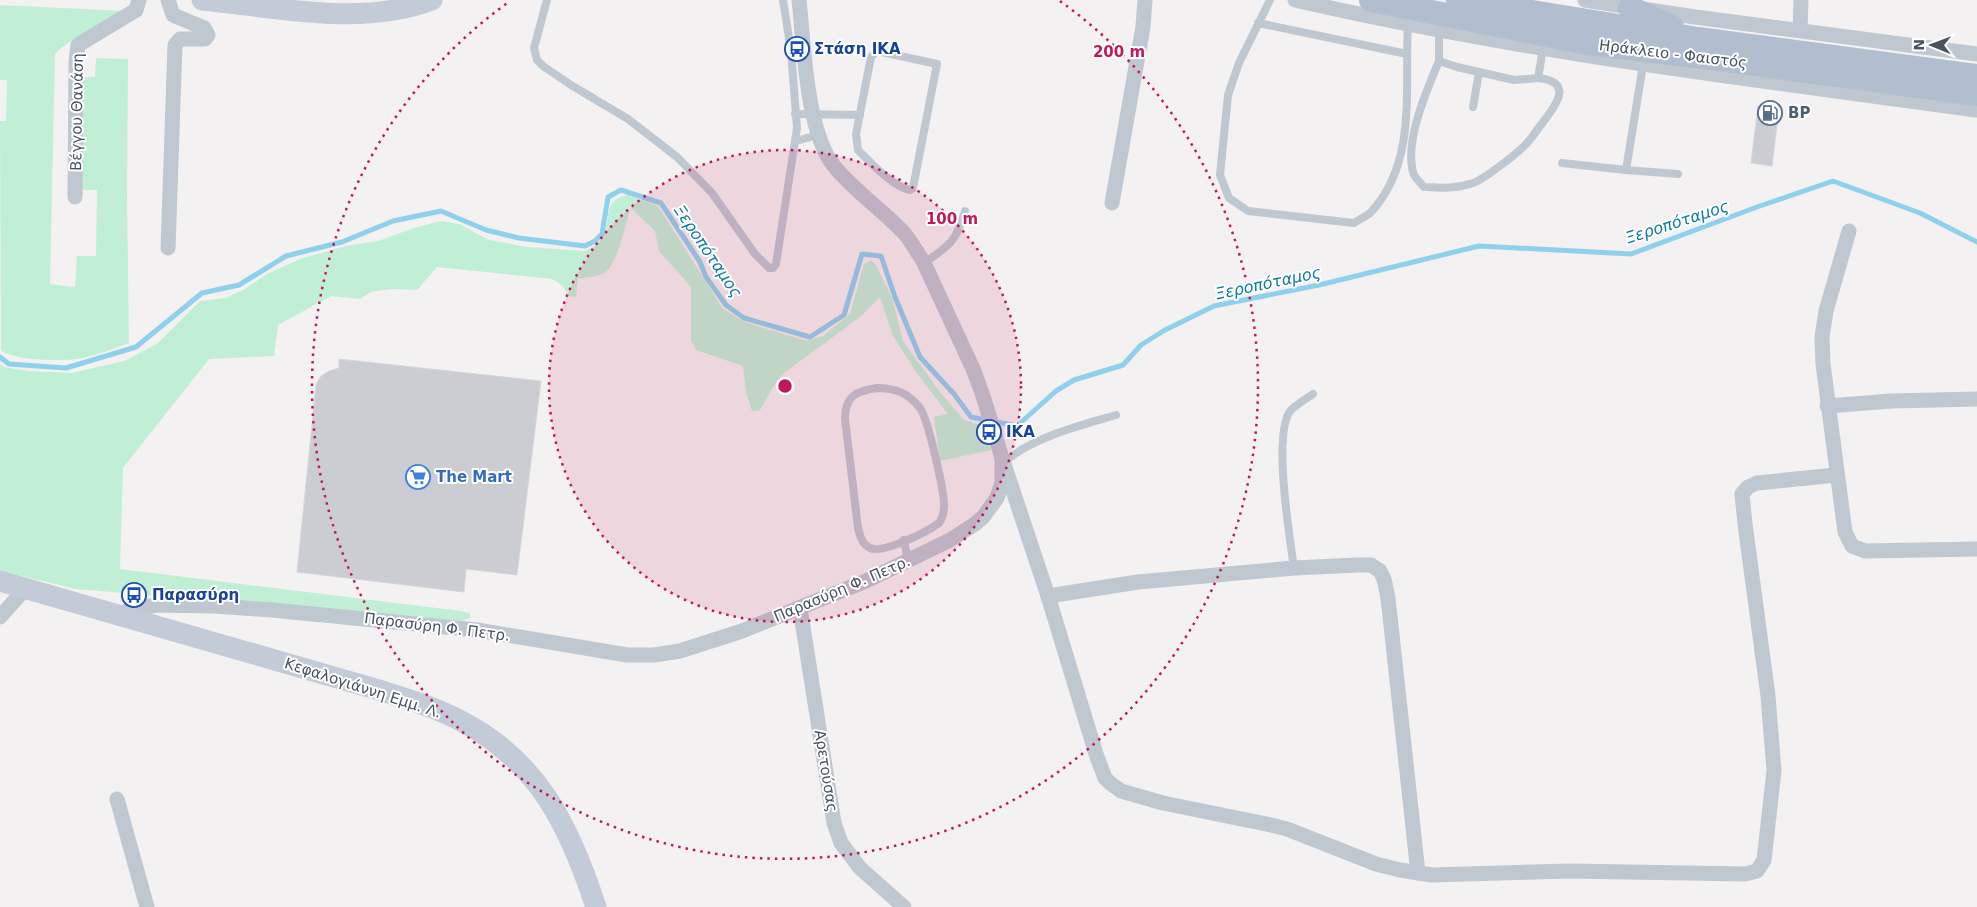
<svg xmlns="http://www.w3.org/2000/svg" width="1977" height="907" font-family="'DejaVu Sans',sans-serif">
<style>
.grass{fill:#c1efd6}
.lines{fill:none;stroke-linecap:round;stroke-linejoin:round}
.stream{stroke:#8fd1ec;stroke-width:5}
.building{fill:#cbcdd3;stroke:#d5d7dc}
.service{stroke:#bfc7d0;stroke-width:8}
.minor{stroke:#bfc7d0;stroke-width:15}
.secondary{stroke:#c2cbd7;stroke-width:21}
.primary{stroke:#b1becf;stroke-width:24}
.ring{fill:none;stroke:#c2185b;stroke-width:2.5;stroke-dasharray:2.5 5}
.labels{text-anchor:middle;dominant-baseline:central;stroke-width:4;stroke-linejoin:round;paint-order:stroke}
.transit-label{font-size:15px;font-weight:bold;fill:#164399;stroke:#fff;text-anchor:start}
.street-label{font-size:15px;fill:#49535f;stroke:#fff}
.service-label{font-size:15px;font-weight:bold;fill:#4e5e75;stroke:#fff;text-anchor:start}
.shop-label{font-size:15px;font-weight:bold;fill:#366cbe;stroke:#fff;text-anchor:start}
.water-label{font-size:16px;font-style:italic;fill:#0e7aa5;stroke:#fff}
.centre{fill:#c2185b;stroke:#fff;stroke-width:2.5}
.ring-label{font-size:15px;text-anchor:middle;font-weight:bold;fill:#c2185b;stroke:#fff;stroke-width:4;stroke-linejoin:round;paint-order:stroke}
</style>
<rect width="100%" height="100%" fill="#f3f1f1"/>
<g class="grass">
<path d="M0,5L126,11C104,28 74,33 55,54L50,284L75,287L77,256H96L97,190H79L81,77H95L96,58L128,59L127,196L129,343C113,349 95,356 77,359C60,361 14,361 1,350L0,121H6L7,80H0Z"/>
<path d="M627,195L658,206L723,309L745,322L806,341L823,336L850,314L864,264L871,260L876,265L892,298L903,341L940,392L964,420L987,427L991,450L940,461L934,417L948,414L916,372L893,336L880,297L860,317L784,373L773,387L760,410L752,411L746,392L743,366L696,350L691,341V287L659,251L655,231L630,207C627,222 618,259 608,270C601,277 587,278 578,278L576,297L568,296C565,287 560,283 552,279L437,267L417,290L391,289L371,292L360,299L331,296L278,325L274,356L209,359L123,468L120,569L461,611L470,613V618L461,621L76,589L0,571V364L4,367L28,371L72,373L124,361L157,344L200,301L226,298L243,290L267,274L300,259L346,246L378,241L414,228L441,221L459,224L489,240L527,247L584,251C623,237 593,202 627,195Z"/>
</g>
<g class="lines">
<polyline class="stream" points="0,357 9,364 66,368 136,347 202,293 239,285 286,256 342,242 393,221 441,211 486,230 519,238 585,246 595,241 602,234 608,197 621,190 661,203 700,262 706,277 726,305 744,318 810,337 844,315 862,254 881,256 895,297 920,357 954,394 971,417 1017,426 1056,391 1074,380 1123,365 1141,345 1165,330 1214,306 1319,285 1479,246 1631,254 1757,207 1833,181 1920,213 1977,242"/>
</g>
<g class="building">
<polygon points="1758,106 1779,109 1772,166 1751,163"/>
<polygon points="339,359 541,381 517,575 466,569 464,592 297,572 316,385 321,376 329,371 339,368"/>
</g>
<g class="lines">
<g class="service">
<polyline points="547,0 534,48 537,60 543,66 571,85 628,119 677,157 712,193 755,254 769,268 773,268 776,264 797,128 791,51 783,0"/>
<path d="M1270,0L1239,63L1228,95L1220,175L1229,198L1248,211L1354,223C1359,219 1368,216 1372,211C1418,160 1404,86 1408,24"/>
<polyline points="1258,23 1407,54"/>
<polyline points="1439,30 1439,61 1457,67 1514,80 1538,78 1543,49"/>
<path d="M877,51L937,64L913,188L910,190C893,187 870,162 858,150L856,134L871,57Z"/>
<path d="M1439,61C1427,90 1403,143 1414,175C1416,179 1421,183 1424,187C1442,188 1456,189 1473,183C1484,179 1514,156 1523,147C1530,141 1535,133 1540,126C1553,109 1577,82 1538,78"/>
<polyline points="1473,107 1479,72"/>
<polyline points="795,114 860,115"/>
<polyline points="796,141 818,135"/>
<polyline points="1562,163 1626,170 1643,65"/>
<polyline points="1626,170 1678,174"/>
<path d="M924,263C949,246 957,241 965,211"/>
<path d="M877,388C896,388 908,393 920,408C928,419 944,490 944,505C944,511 943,518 939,523C927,532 883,554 870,548C862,544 860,536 858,528L845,419C845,396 856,391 877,388Z"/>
<path d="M1004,463C1029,438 1082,425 1116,415"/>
<polyline points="904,540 908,562"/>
<path d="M1294,568C1290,539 1272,432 1291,410C1297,404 1306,399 1313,394"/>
</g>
<g class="minor">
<polyline points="168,0 173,15 204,28 208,35 205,39 180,39 175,45 168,248"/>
<path d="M1295,0C1520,52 1749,79 1977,110"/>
<polyline points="1585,0 1695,17 1977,54"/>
<polyline points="1800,30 1801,0"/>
<polyline points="75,197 76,61 78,45 136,10 139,0"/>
<polyline points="1112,203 1143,27 1145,0"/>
<polyline points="1849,231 1826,311 1822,337 1823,364 1845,532 1852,546 1865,551 1977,549"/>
<polyline points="1827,406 1891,401 1977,399"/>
<polyline points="1002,458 1048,596 1096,754 1105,778 1110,783 1121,791 1163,803 1271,825 1287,829 1376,864 1400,870 1432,875 1570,871 1745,874 1757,871 1764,860 1774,771 1768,696 1745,524 1742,494 1748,487 1757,483 1836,475"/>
<polyline points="1048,596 1138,582 1294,568 1358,565 1371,565 1380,571 1384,579 1388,598 1418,873"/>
<polyline points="800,608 834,823 841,843 860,868 904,907"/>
<path d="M123,616L127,611L132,609L157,605L215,606L272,610L477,630L627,655H654L680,651L742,631L866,581L950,540L975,524L983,517L997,498L1002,482V458L983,396L974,371L924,263C918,253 912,243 905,234C883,210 854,191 834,166C806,131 804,45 799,0"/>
<polyline points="0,617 26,588"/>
<polyline points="117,799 147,907"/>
</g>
<g class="secondary">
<path d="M202,0C276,7 361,27 432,0"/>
<path d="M0,581L379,690C407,699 435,707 461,721C539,761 570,828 596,907"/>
</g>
<g class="primary">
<polyline points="1371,0 1587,43 1704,57 1977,94"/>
<polyline points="1458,0 1698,39 1977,76"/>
<polyline points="1630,8 1672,27"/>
</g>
</g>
<circle cx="785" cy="386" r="236" fill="#c2185b" fill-opacity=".12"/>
<g class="ring">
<circle cx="785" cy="386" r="236"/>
<path d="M1060 1A473 473 0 1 1 510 1"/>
</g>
<defs>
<symbol id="bus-ring" viewBox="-11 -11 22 22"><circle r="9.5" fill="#fff" stroke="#1a4fb4" stroke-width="1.5"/><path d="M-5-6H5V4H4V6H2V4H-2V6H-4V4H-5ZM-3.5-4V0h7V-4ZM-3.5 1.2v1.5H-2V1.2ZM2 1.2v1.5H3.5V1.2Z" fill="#1a4fb4"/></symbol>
<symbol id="fuel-ring" viewBox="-11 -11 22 22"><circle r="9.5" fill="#fff" stroke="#5c6f8a" stroke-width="1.5"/><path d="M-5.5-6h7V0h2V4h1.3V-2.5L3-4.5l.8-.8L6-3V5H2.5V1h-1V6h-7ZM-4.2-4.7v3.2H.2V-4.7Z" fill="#5c6f8a"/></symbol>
<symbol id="supermarket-ring" viewBox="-11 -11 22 22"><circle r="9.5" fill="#fff" stroke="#3f7fe0" stroke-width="1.5"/><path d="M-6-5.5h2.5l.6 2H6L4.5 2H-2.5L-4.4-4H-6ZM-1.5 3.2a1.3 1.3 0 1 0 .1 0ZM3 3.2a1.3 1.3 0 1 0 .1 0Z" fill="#3f7fe0"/></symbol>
</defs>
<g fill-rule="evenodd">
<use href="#bus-ring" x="783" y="35" width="28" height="28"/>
<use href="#fuel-ring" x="1756" y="99" width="28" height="28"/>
<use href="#bus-ring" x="975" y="418" width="28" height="28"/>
<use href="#supermarket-ring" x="404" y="463" width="28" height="28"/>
<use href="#bus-ring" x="120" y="581" width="28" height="28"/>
</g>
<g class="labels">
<g class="transit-label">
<text x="814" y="49">Στάση ΙΚΑ</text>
<text x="1006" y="432">IKA</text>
<text x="152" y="595">Παρασύρη</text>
</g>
<g class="street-label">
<text transform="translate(1673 54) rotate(7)">Ηράκλειο - Φαιστός</text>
<text transform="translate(77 112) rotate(-89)">Βέγγου Θανάση</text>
<text transform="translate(842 589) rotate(-23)">Παρασύρη Φ. Πετρ.</text>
<text transform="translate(437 627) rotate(7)">Παρασύρη Φ. Πετρ.</text>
<text transform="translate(363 688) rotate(18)">Κεφαλογιάννη Εμμ. Λ.</text>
<text transform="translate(826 771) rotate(81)">Αρετούσας</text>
</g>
<g class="service-label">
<text x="1788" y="113">BP</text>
</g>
<g class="shop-label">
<text x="436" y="477">The Mart</text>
</g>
<g class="water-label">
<text transform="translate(1677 222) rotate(-18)">Ξεροπόταμος</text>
<text transform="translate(708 251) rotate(56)">Ξεροπόταμος</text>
<text transform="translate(1268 283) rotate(-12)">Ξεροπόταμος</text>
</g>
</g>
<circle cx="785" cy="386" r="8" class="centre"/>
<g class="ring-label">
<text x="1119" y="57">200 m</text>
<text x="952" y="224">100 m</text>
</g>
<g transform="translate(1932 45) rotate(271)" stroke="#ffffff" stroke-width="4" paint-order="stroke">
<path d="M0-4L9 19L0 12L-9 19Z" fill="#49535f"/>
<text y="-8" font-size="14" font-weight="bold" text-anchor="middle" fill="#49535f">N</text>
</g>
</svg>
